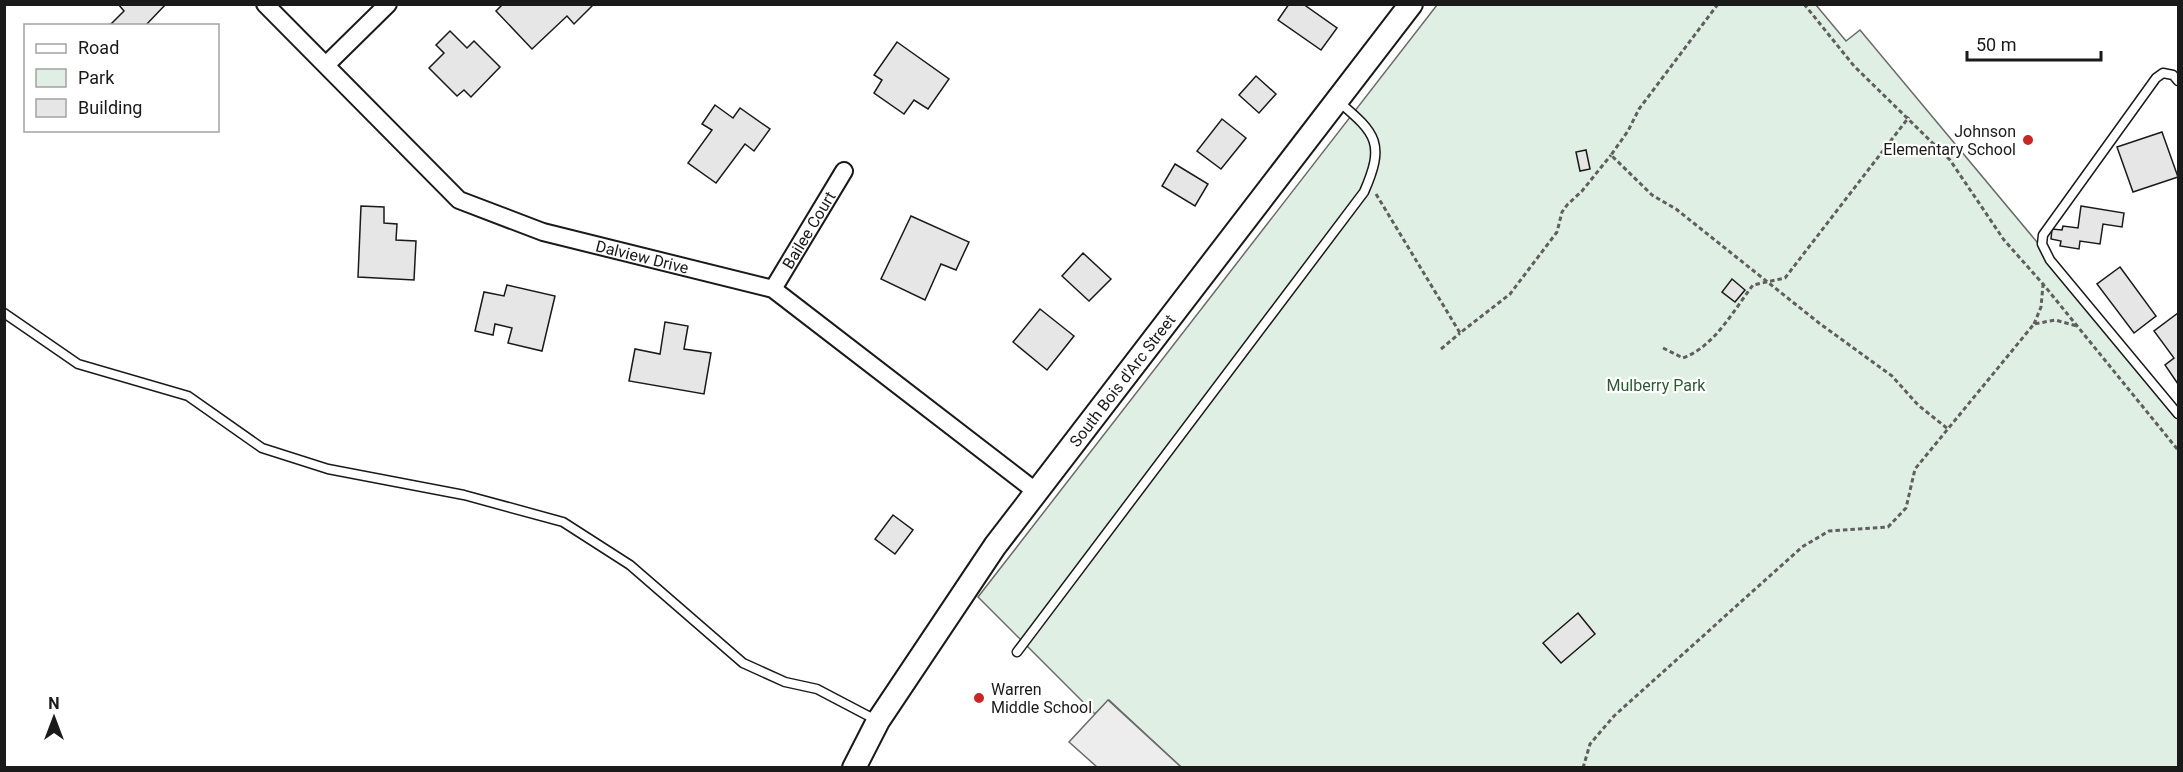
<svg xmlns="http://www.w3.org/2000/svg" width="2183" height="772" font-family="Roboto,sans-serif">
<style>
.green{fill:#e0efe3;stroke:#6a6a6a;stroke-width:1.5}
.parking{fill:#ededed;stroke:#6a6a6a;stroke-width:1.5}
.building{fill:#e6e6e6;stroke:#1a1a1a;stroke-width:1.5}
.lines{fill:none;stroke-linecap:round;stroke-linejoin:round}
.lane-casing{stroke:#1a1a1a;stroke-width:11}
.street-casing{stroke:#1a1a1a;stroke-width:20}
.secondary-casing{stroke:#1a1a1a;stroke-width:26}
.path{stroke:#5f5f5f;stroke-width:3;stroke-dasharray:4.5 3;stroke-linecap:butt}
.lane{stroke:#fff;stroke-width:8}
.street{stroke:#fff;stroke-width:16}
.secondary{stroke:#fff;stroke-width:22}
.poi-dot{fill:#c62828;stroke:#fff;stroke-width:2}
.labels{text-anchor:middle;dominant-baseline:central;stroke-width:4.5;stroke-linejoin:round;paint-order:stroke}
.poi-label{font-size:16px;fill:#1a1a1a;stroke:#fff;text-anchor:end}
.street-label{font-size:16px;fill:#1a1a1a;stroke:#fff}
.park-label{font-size:16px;fill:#2b5a34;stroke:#fff}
</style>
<rect width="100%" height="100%" fill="#fff"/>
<polygon class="green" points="1437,5 1816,5 1846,41 1860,30 2178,411 2178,767 1181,767 1109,700 1095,714 978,597"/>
<polygon class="parking" points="1108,700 1181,767 1097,767 1069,742"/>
<g class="building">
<polygon points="118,4 166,4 145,26 109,26 124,11"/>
<polygon points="503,4 594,4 574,24 567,16 532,49 496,11"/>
<polygon points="1289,4 1303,4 1337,28 1321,50 1278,20"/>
<polygon points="450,31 467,48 474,41 500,67 471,97 464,90 457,96 429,68 444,53 436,45"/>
<polygon points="897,42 949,79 928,109 914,100 904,114 874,93 882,80 874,75"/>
<polygon points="1256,76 1276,94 1259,113 1239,95"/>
<polygon points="715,105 733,118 740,108 770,129 754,151 745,144 716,183 688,163 712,130 702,124"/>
<polygon points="1222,119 1246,138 1221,169 1197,151"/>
<polygon points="2162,132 2178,177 2133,192 2117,147"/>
<polygon points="1586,150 1590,169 1580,171 1576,152"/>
<polygon points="1175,164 1208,184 1195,206 1162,186"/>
<polygon points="361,206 384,207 384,223 397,224 396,240 416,241 414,280 358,277"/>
<polygon points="2081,206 2124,213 2122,227 2103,224 2100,244 2080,241 2079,249 2060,246 2061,241 2051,239 2052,229 2062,230 2063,226 2078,228"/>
<polygon points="911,216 969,242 956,270 941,264 925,300 881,279"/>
<polygon points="1083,253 1111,279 1089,301 1062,276"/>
<polygon points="2120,267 2156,316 2134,333 2097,284"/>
<polygon points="1732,279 1745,290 1735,302 1722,292"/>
<polygon points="507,285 555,296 542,351 508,343 512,328 495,324 493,335 475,331 484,292 504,296"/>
<polygon points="1040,309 1074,336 1047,370 1013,342"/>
<polygon points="2178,313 2178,384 2165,365 2174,358 2154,331"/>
<polygon points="665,322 688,326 684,349 711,353 704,394 629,381 635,349 660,354"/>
<polygon points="893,515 913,530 895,554 875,539"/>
<polygon points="1578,613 1595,634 1561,663 1543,643"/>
</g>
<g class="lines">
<defs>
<g id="lane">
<polyline points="2178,81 2173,75 2163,73 2156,78 2043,235 2042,244 2050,260 2178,414"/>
<polyline points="4,313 78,364 188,396 262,448 328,469 464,495 563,522 630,565 743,663 785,682 817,689 878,721"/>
<path d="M1017,652L1364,192C1385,144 1377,134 1339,102"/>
</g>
<g id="street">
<path id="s1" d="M265,4L459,200L543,232L773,289L1038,493"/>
<polyline points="326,65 388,4"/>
<path id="s2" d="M773,289L844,171"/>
</g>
<g id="secondary">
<path id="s3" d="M854,768L878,721L995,546L1411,4"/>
</g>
</defs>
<use href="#lane" class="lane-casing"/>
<use href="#street" class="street-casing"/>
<use href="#secondary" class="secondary-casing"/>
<g class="path">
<polyline points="1718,4 1639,109 1628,131 1611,155 1652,195 1676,209 1819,323 1892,376 1918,405 1948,429"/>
<polyline points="1804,4 1854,66 1950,160 2004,240 2043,284 2178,450"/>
<polyline points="1376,194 1460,333 1510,294 1557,232 1562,212 1567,205 1582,191 1611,155"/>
<polyline points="2034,324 2041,307 2043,285"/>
<path d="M1663,348L1683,358C1715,346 1733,311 1753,285L1785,278L1909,117"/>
<polyline points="1441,349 1460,333"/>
<polyline points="1583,768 1590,744 1614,716 1802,547 1829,531 1888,527 1906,508 1915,469 2034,324 2055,320 2077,326"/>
</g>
<use href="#lane" class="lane"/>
<use href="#street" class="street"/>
<use href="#secondary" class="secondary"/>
</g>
<g class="poi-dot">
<circle cx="2028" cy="140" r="6"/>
<circle cx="979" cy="698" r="6"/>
</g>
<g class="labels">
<g class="poi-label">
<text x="2016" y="131">Johnson<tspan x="2016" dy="18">Elementary School</tspan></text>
<text x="991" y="689" text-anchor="start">Warren<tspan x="991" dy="18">Middle School</tspan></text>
</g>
<g class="street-label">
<text stroke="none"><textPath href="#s2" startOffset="69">Bailee Court</textPath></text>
<text stroke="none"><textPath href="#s1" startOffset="468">Dalview Drive</textPath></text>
<text stroke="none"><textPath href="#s3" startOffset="472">South Bois d'Arc Street</textPath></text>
</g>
<g class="park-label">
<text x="1656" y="385">Mulberry Park</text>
</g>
</g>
<rect width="2183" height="772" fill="none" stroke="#1a1a1a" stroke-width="12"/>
<rect x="24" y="24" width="195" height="108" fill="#ffffff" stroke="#a3a3a3" stroke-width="1.5"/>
<rect x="36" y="44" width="30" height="9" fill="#ffffff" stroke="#a3a3a3" stroke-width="1.5"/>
<text x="78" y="54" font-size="18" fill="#1a1a1a">Road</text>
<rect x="36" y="69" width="30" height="18" fill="#e0efe3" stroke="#a3a3a3" stroke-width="1.5"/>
<text x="78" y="84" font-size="18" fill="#1a1a1a">Park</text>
<rect x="36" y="99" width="30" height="18" fill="#e6e6e6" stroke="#a3a3a3" stroke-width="1.5"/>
<text x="78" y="114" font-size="18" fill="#1a1a1a">Building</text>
<g transform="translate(54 718)" stroke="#ffffff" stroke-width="4.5" paint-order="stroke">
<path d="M0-4.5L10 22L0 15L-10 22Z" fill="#1a1a1a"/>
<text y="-9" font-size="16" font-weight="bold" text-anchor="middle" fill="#1a1a1a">N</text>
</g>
<path d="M1967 51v9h134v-9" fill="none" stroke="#1a1a1a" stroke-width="3"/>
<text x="1976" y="51" font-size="18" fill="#1a1a1a" stroke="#ffffff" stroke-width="4.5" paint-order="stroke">50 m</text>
</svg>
